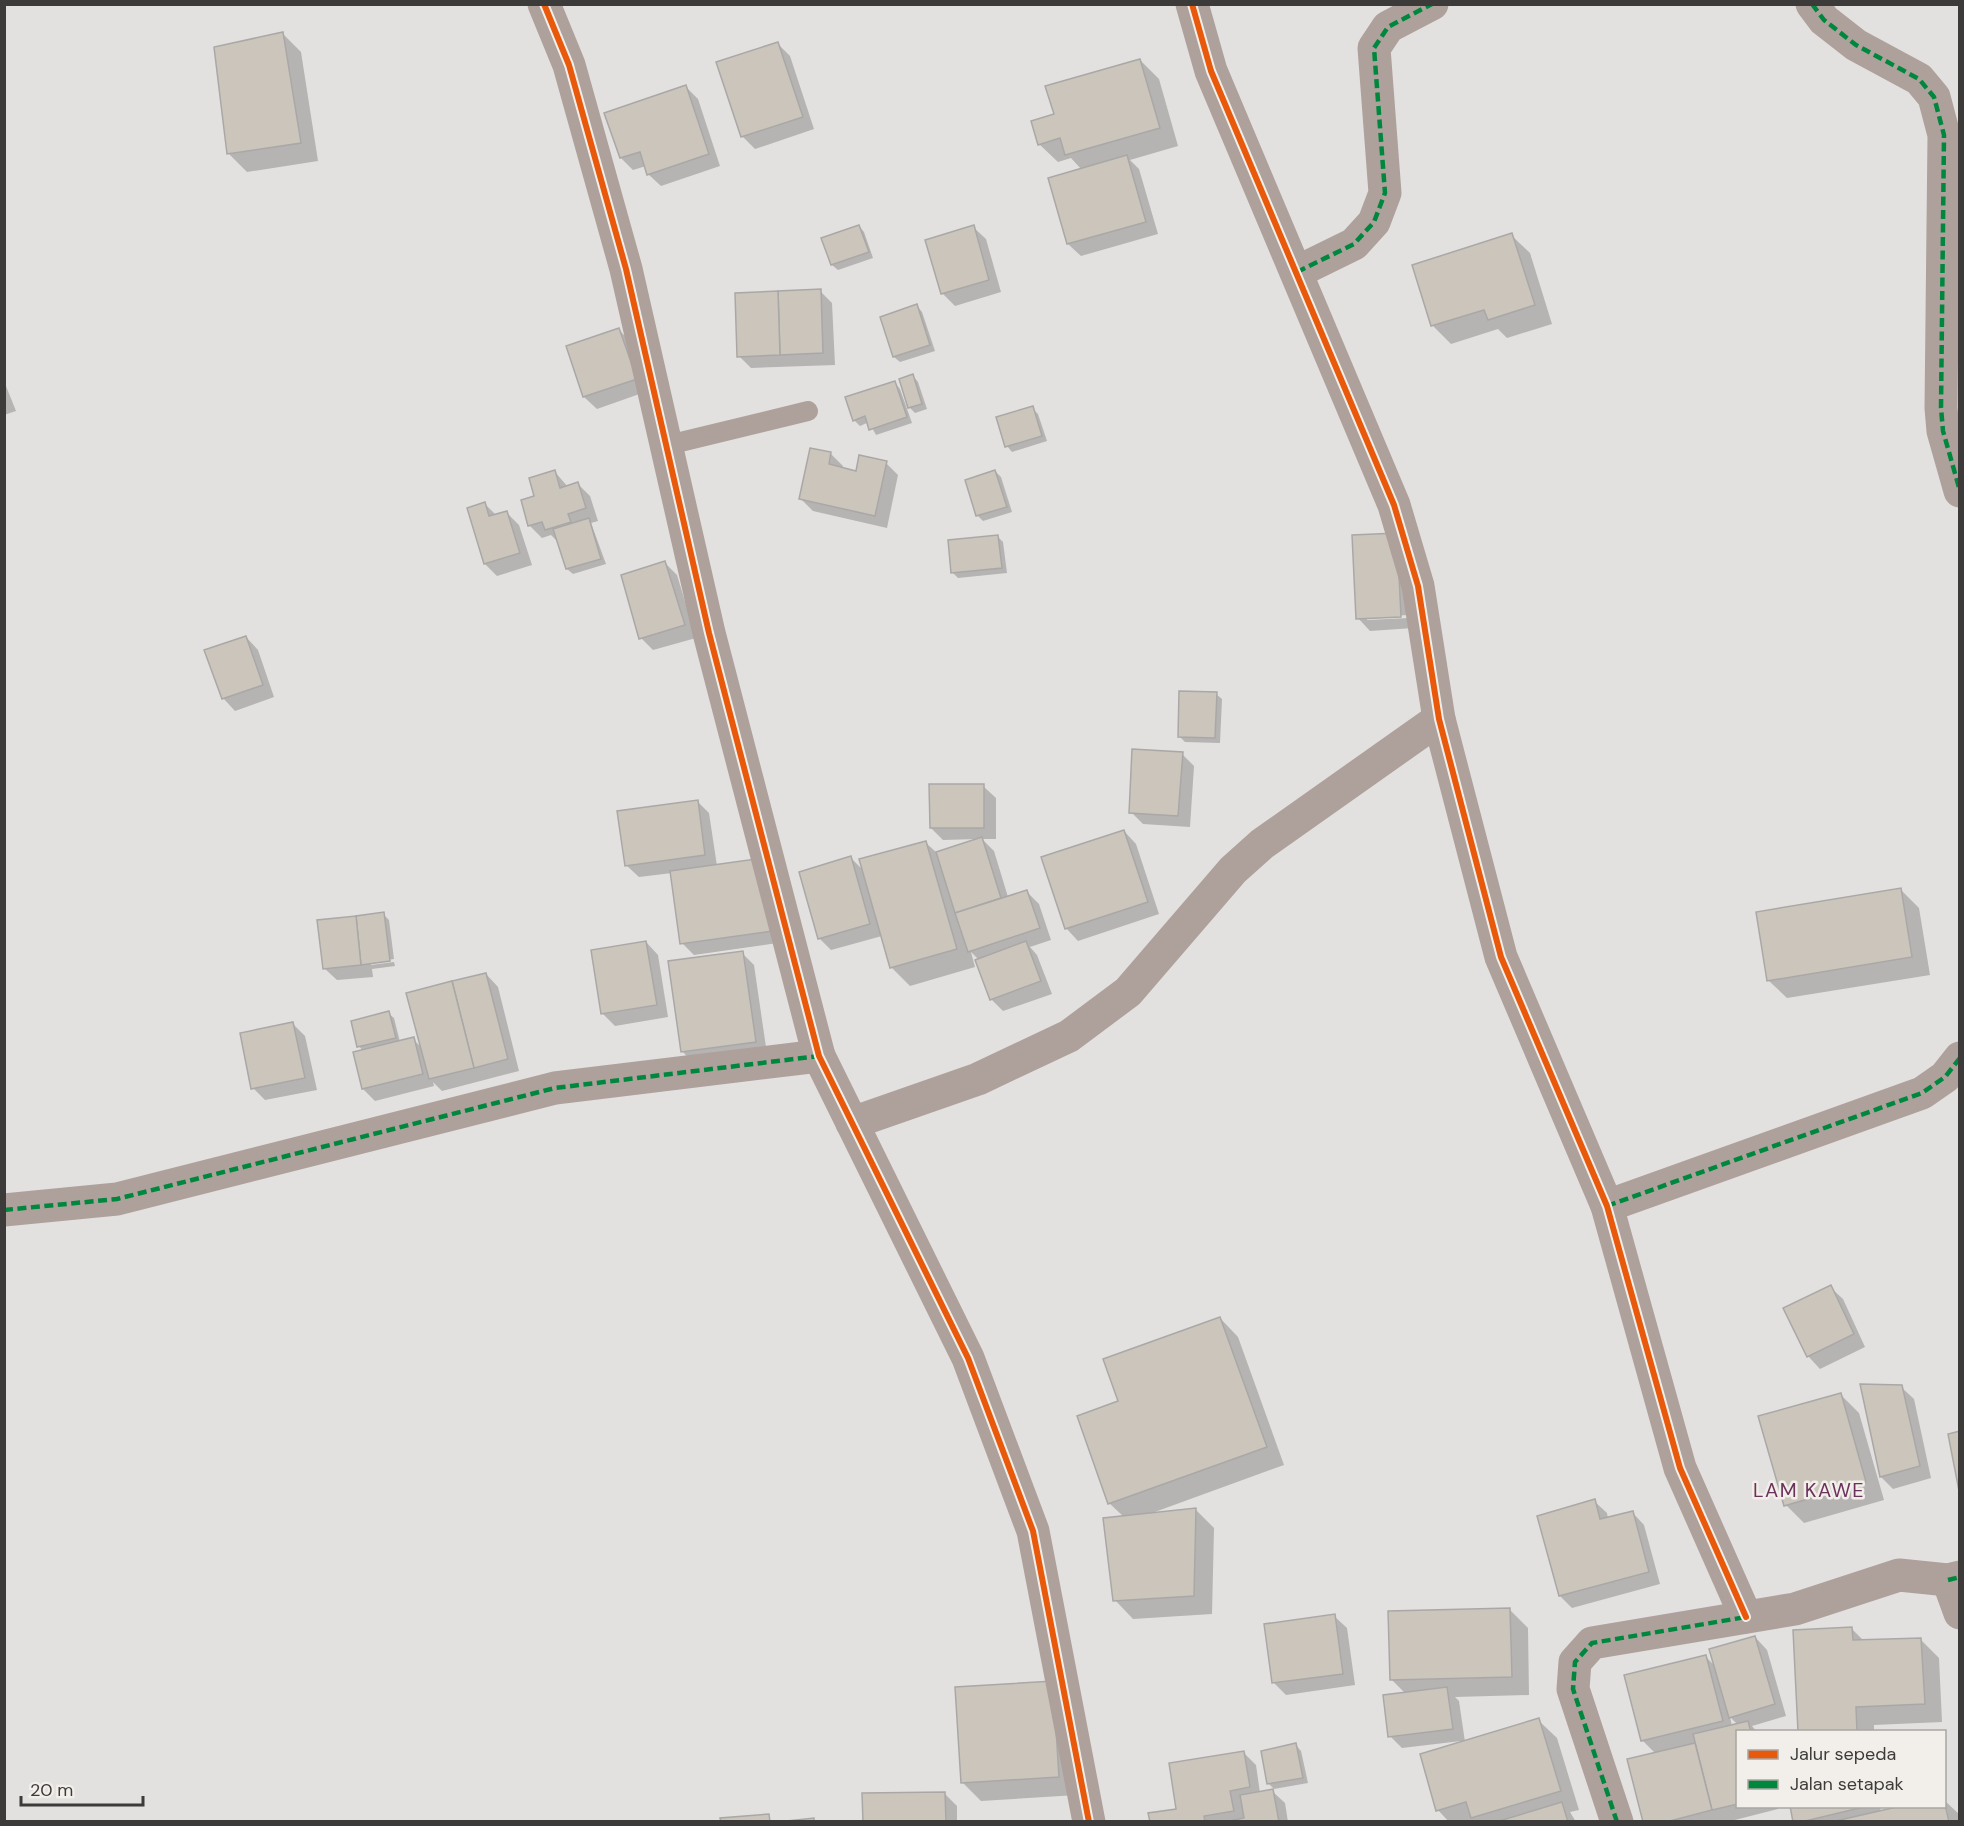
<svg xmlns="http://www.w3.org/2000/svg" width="1964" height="1826" font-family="'DM Sans',sans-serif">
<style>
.shadow{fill:#0003;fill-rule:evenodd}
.building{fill:#cbc5bc;stroke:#aaa8a6;stroke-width:1.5}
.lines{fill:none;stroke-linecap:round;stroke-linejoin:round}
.lane{stroke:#aea19c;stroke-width:20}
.street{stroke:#aea19c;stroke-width:33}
.quiet{stroke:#00873e;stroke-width:4.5;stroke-dasharray:9 4.5;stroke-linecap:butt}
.cycleway-casing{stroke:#f2efea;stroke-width:10}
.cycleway{stroke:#e8590c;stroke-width:6}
.labels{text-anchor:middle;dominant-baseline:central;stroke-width:5;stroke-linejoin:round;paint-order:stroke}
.quarter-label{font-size:20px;letter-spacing:1.5px;fill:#6b325c;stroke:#f2efea}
</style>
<rect width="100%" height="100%" fill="#e3e1df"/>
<g class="shadow">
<polygon points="283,34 301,52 318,161 247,172 228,153"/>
<polygon points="778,44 790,56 814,129 755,149 743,137 718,63"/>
<polygon points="1140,60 1159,79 1178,146 1130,160 1139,169 1158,234 1081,256 1068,244 1050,179 1082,170 1071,158 1058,162 1039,144 1056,115"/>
<polygon points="686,87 698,99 720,166 661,186 648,174 646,166 633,170 621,158"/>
<polygon points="859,226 864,232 873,258 838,270 832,265 823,239"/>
<polygon points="973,227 986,239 1001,292 955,306 942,293"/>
<polygon points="1511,235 1530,253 1552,324 1507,338 1498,329 1451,344 1433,326 1414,266"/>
<polygon points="820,291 832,303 835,365 751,368 739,356"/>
<polygon points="917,306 922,312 935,351 900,362 894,357"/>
<polygon points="619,330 631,342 648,391 597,409 584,397"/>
<polygon points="913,376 918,382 927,409 915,413 909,407"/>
<polygon points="4,381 16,411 4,415"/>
<polygon points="895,383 900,389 912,423 876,435 869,422 860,426 854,420"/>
<polygon points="1032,408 1038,414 1047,441 1012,452 1007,446"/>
<polygon points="831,454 843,466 842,469 857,473 886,463 898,475 887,528 813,511 801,499"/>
<polygon points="995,471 1001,477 1012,512 983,521 977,515"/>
<polygon points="555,472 568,487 578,484 590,496 598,521 591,523 606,564 573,574 567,569 559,543 551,535 542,538 529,525 536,497"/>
<polygon points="485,504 497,516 507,513 519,525 532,565 497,576 485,564"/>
<path d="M1396,535L1413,628L1370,631L1358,618ZM1409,615V618L1367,620V617Z"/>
<polygon points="997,536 1003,542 1007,573 958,578 952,572"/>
<polygon points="665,563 677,575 696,638 653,650 641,638"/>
<polygon points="246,637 258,650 274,697 235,711 223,698"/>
<polygon points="1216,694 1222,699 1220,743 1185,742 1179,736"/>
<polygon points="1182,754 1194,766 1190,827 1143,824 1131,812"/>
<polygon points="983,786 996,798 996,839 982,839 994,851 1008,897 1027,892 1039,904 1051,940 1030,947 1037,955 1052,994 1003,1011 991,999 979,960 971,952 975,967 910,986 891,967 882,936 831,950 819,938 851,858 864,871 926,843 937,853 978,839 943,840 931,828"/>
<polygon points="697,801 709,813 717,866 785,942 694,955 682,943 672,873 639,877 626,865"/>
<polygon points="1124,831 1136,844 1159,914 1078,941 1066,928"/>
<polygon points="1900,889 1919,908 1930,975 1787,998 1768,980"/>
<polygon points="383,914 389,920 394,959 371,962 371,965 394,962 395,966 372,969 373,977 337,980 324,968"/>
<polygon points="646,942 658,955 668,1017 615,1026 602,1013"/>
<polygon points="742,953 754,965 767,1054 694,1064 682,1051"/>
<polygon points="486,974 498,987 519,1071 442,1091 433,1082 434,1086 375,1101 363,1089 363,1051 359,1046 388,1013 394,1018 400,1042 413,1039 422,1048"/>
<polygon points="293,1024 305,1036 317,1090 265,1100 253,1088"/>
<polygon points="1830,1287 1843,1299 1865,1347 1820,1369 1808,1356"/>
<polygon points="1220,1318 1238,1337 1284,1465 1152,1513 1195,1509 1214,1528 1212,1614 1133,1619 1115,1600 1124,1517 1109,1503 1120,1402"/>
<polygon points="1901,1387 1914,1399 1931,1478 1893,1489 1881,1477"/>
<polygon points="1840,1394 1859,1413 1884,1500 1804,1523 1786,1505"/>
<polygon points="1594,1501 1607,1513 1608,1519 1632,1512 1644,1525 1660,1584 1572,1608 1560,1596"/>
<polygon points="1509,1609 1528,1628 1529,1695 1455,1697 1459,1701 1465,1742 1538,1720 1557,1738 1579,1810 1570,1812 1576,1822 1449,1822 1438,1810 1461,1741 1402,1748 1390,1736 1406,1694 1392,1680"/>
<polygon points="1334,1616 1347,1628 1355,1685 1286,1695 1274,1683"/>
<polygon points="1852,1629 1864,1641 1920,1639 1939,1658 1942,1722 1874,1725 1874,1732 1799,1732"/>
<path d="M1755,1637L1767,1650L1786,1716L1752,1726L1757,1732H1738V1806H1778V1809L1727,1822H1645L1656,1754L1642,1740L1706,1657L1715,1666ZM1730,1717L1738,1725L1732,1726Z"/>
<polygon points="1053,1682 1077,1795 981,1801 963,1783"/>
<polygon points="1296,1745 1301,1751 1308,1783 1274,1789 1269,1784"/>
<polygon points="1243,1752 1256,1765 1260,1793 1272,1791 1285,1803 1288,1822 1151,1822 1178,1810"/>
<polygon points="944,1793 957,1806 957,1822 864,1822"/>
<polygon points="1944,1800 1960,1815 1960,1822 1795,1822 1792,1806 1880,1806 1881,1812 1944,1806"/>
</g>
<g class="building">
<polygon points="283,32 301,143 227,154 214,47"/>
<polygon points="778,42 803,117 741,137 716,62"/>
<polygon points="1140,59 1160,128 1065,155 1060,138 1038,145 1031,121 1054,114 1045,86"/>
<polygon points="686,85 709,154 647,175 640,152 620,158 604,113"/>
<polygon points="1127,155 1146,222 1067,244 1048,178"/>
<polygon points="859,225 869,252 831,265 821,238"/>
<polygon points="974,225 989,280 941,294 925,240"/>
<polygon points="1512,233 1535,305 1488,320 1484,310 1431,326 1412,265"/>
<polygon points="821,289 823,353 780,355 778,291"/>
<polygon points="778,291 780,355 737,357 735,293"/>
<polygon points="917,304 930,345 893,357 880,317"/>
<polygon points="619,328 637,379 583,397 566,346"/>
<polygon points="913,374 922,404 908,408 899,379"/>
<polygon points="895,381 907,417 869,430 865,416 853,421 845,397"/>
<polygon points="1033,406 1042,436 1005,447 996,417"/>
<polygon points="810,448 831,452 829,464 856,471 859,455 887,461 875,516 799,499"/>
<polygon points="555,470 560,488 578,482 586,508 568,514 571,522 545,530 542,522 528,526 521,500 534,496 529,478"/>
<polygon points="995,470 1007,507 976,516 965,480"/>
<polygon points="485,502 489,516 507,511 520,553 484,564 467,508"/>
<polygon points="589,518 601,559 566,569 553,529"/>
<polygon points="1397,533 1401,617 1356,619 1352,535"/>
<polygon points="998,535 1002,568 951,573 948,540"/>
<polygon points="665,561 685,625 639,639 621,575"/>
<polygon points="246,636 263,685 222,699 204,650"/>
<polygon points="1179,691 1217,692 1215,738 1178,737"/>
<polygon points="1132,749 1183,752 1178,816 1129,813"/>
<polygon points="929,784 984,784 984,828 930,828"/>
<polygon points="698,800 705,855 625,866 617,811"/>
<polygon points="1124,830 1148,902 1065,929 1041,857"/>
<polygon points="982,837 1001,898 955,913 936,852"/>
<polygon points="926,841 957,949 890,968 859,859"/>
<polygon points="851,856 870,924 818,939 799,872"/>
<polygon points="763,858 773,931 680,944 670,871"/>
<polygon points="1901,888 1912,957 1767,981 1756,912"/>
<polygon points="1027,890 1040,928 968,952 955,913"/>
<polygon points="384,912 390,961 361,965 356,916"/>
<polygon points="356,916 361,965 323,969 317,920"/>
<polygon points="646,941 657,1005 601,1014 591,950"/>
<polygon points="1026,941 1041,981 990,1000 975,960"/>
<polygon points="743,951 756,1042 681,1052 668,961"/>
<polygon points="486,973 508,1059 474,1068 452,981"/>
<polygon points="452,981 474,1068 429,1079 406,993"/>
<polygon points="389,1011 396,1038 357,1047 351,1021"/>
<polygon points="293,1022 305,1078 251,1089 240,1033"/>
<polygon points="414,1037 423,1074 362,1089 353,1052"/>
<polygon points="1831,1285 1854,1334 1807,1357 1783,1308"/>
<polygon points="1220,1317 1267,1447 1108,1504 1077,1416 1118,1401 1103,1359"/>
<polygon points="1860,1384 1902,1385 1920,1466 1880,1477"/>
<polygon points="1841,1393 1866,1482 1784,1506 1758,1416"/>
<polygon points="1960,1431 1960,1496 1948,1434"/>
<polygon points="1595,1499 1600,1519 1633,1511 1649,1572 1559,1596 1537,1516"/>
<polygon points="1196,1508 1194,1596 1113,1601 1103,1518"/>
<polygon points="1510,1608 1512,1677 1390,1680 1388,1611"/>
<polygon points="1335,1614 1343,1674 1272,1683 1264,1624"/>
<polygon points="1852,1627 1853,1640 1921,1638 1925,1704 1856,1707 1857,1732 1798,1732 1793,1630"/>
<polygon points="1755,1636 1775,1704 1729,1718 1709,1649"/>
<polygon points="1706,1655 1723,1721 1641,1741 1624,1675"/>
<polygon points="1053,1681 1059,1777 961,1783 955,1687"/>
<polygon points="1447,1687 1453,1729 1388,1737 1383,1695"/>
<polygon points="1539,1718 1561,1791 1471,1818 1466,1802 1436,1811 1420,1754"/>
<polygon points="1748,1721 1751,1732 1738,1732 1738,1804 1712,1810 1693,1734"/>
<polygon points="1296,1743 1303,1778 1267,1784 1261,1751"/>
<polygon points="1695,1743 1712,1810 1666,1822 1643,1822 1627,1759"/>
<polygon points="1244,1751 1250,1787 1230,1791 1234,1811 1204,1816 1205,1822 1150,1822 1148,1813 1176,1809 1169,1763"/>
<polygon points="1273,1789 1279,1822 1224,1822 1244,1818 1240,1795"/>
<polygon points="945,1792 946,1822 863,1822 862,1793"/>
<polygon points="1944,1800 1949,1822 1831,1822 1901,1806 1944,1806"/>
<polygon points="1562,1802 1568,1822 1496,1822"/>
<polygon points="1790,1806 1868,1806 1801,1822 1793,1822"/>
<polygon points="769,1814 770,1822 721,1822 720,1818"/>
<polygon points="814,1818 814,1822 777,1822"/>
</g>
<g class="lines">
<polyline class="lane" points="668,445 808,411"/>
<g class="street">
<polyline points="544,4 569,65 626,269 709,633 819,1056 968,1358 1033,1531 1089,1822"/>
<polyline points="1192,4 1211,71 1394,505 1418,586 1439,719 1501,957 1607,1206 1680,1468 1746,1617"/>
<polyline points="1812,4 1824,20 1856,45 1919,79 1934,97 1944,135 1941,408 1943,431 1960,491"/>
<polyline points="1297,272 1354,244 1374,222 1385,193 1374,48 1388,27 1432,4"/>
<polyline points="852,1123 978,1079 1069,1036 1128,992 1233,870 1262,844 1439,719"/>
<polyline points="1607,1206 1922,1093 1945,1077 1960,1058"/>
<polyline points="4,1210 117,1199 555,1088 819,1056"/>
<polyline points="1948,1580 1960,1613"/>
<polyline points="1617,1822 1573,1689 1575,1662 1592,1643 1795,1609 1899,1575 1948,1580 1960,1577"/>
</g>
<g class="quiet">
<polyline points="1812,4 1824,20 1856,45 1919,79 1934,97 1944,135 1941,408 1943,431 1960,491"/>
<polyline points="1297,272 1354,244 1374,222 1385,193 1374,48 1388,27 1432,4"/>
<polyline points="1607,1206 1922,1093 1945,1077 1960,1058"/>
<polyline points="4,1210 117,1199 555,1088 819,1056"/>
<polyline points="1948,1580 1960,1577"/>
<polyline points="1617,1822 1573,1689 1575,1662 1592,1643 1746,1617"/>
</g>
<defs>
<g id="cycleway">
<polyline points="544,4 569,65 626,269 709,633 819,1056 968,1358 1033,1531 1089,1822"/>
<polyline points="1192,4 1211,71 1394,505 1418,586 1439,719 1501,957 1607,1206 1680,1468 1746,1617"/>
</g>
</defs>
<use href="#cycleway" class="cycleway-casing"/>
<use href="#cycleway" class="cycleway"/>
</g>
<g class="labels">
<g class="quarter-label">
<text x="1809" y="1490">LAM KAWE</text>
</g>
</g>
<rect width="1964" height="1826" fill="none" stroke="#3c3b39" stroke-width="12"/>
<rect x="1736" y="1730" width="210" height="78" fill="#f2efea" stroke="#a9a7a3" stroke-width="1.5"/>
<rect x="1748" y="1750" width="30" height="9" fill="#e8590c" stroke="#a9a7a3" stroke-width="1.5"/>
<text x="1790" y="1760" font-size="18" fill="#3c3b39">Jalur sepeda</text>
<rect x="1748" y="1780" width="30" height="9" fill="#00873e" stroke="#a9a7a3" stroke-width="1.5"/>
<text x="1790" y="1790" font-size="18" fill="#3c3b39">Jalan setapak</text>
<path d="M21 1796v9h122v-9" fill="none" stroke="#3c3b39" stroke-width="3"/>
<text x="30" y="1796" font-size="18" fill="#3c3b39" stroke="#f2efea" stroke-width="4.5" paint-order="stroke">20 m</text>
</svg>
